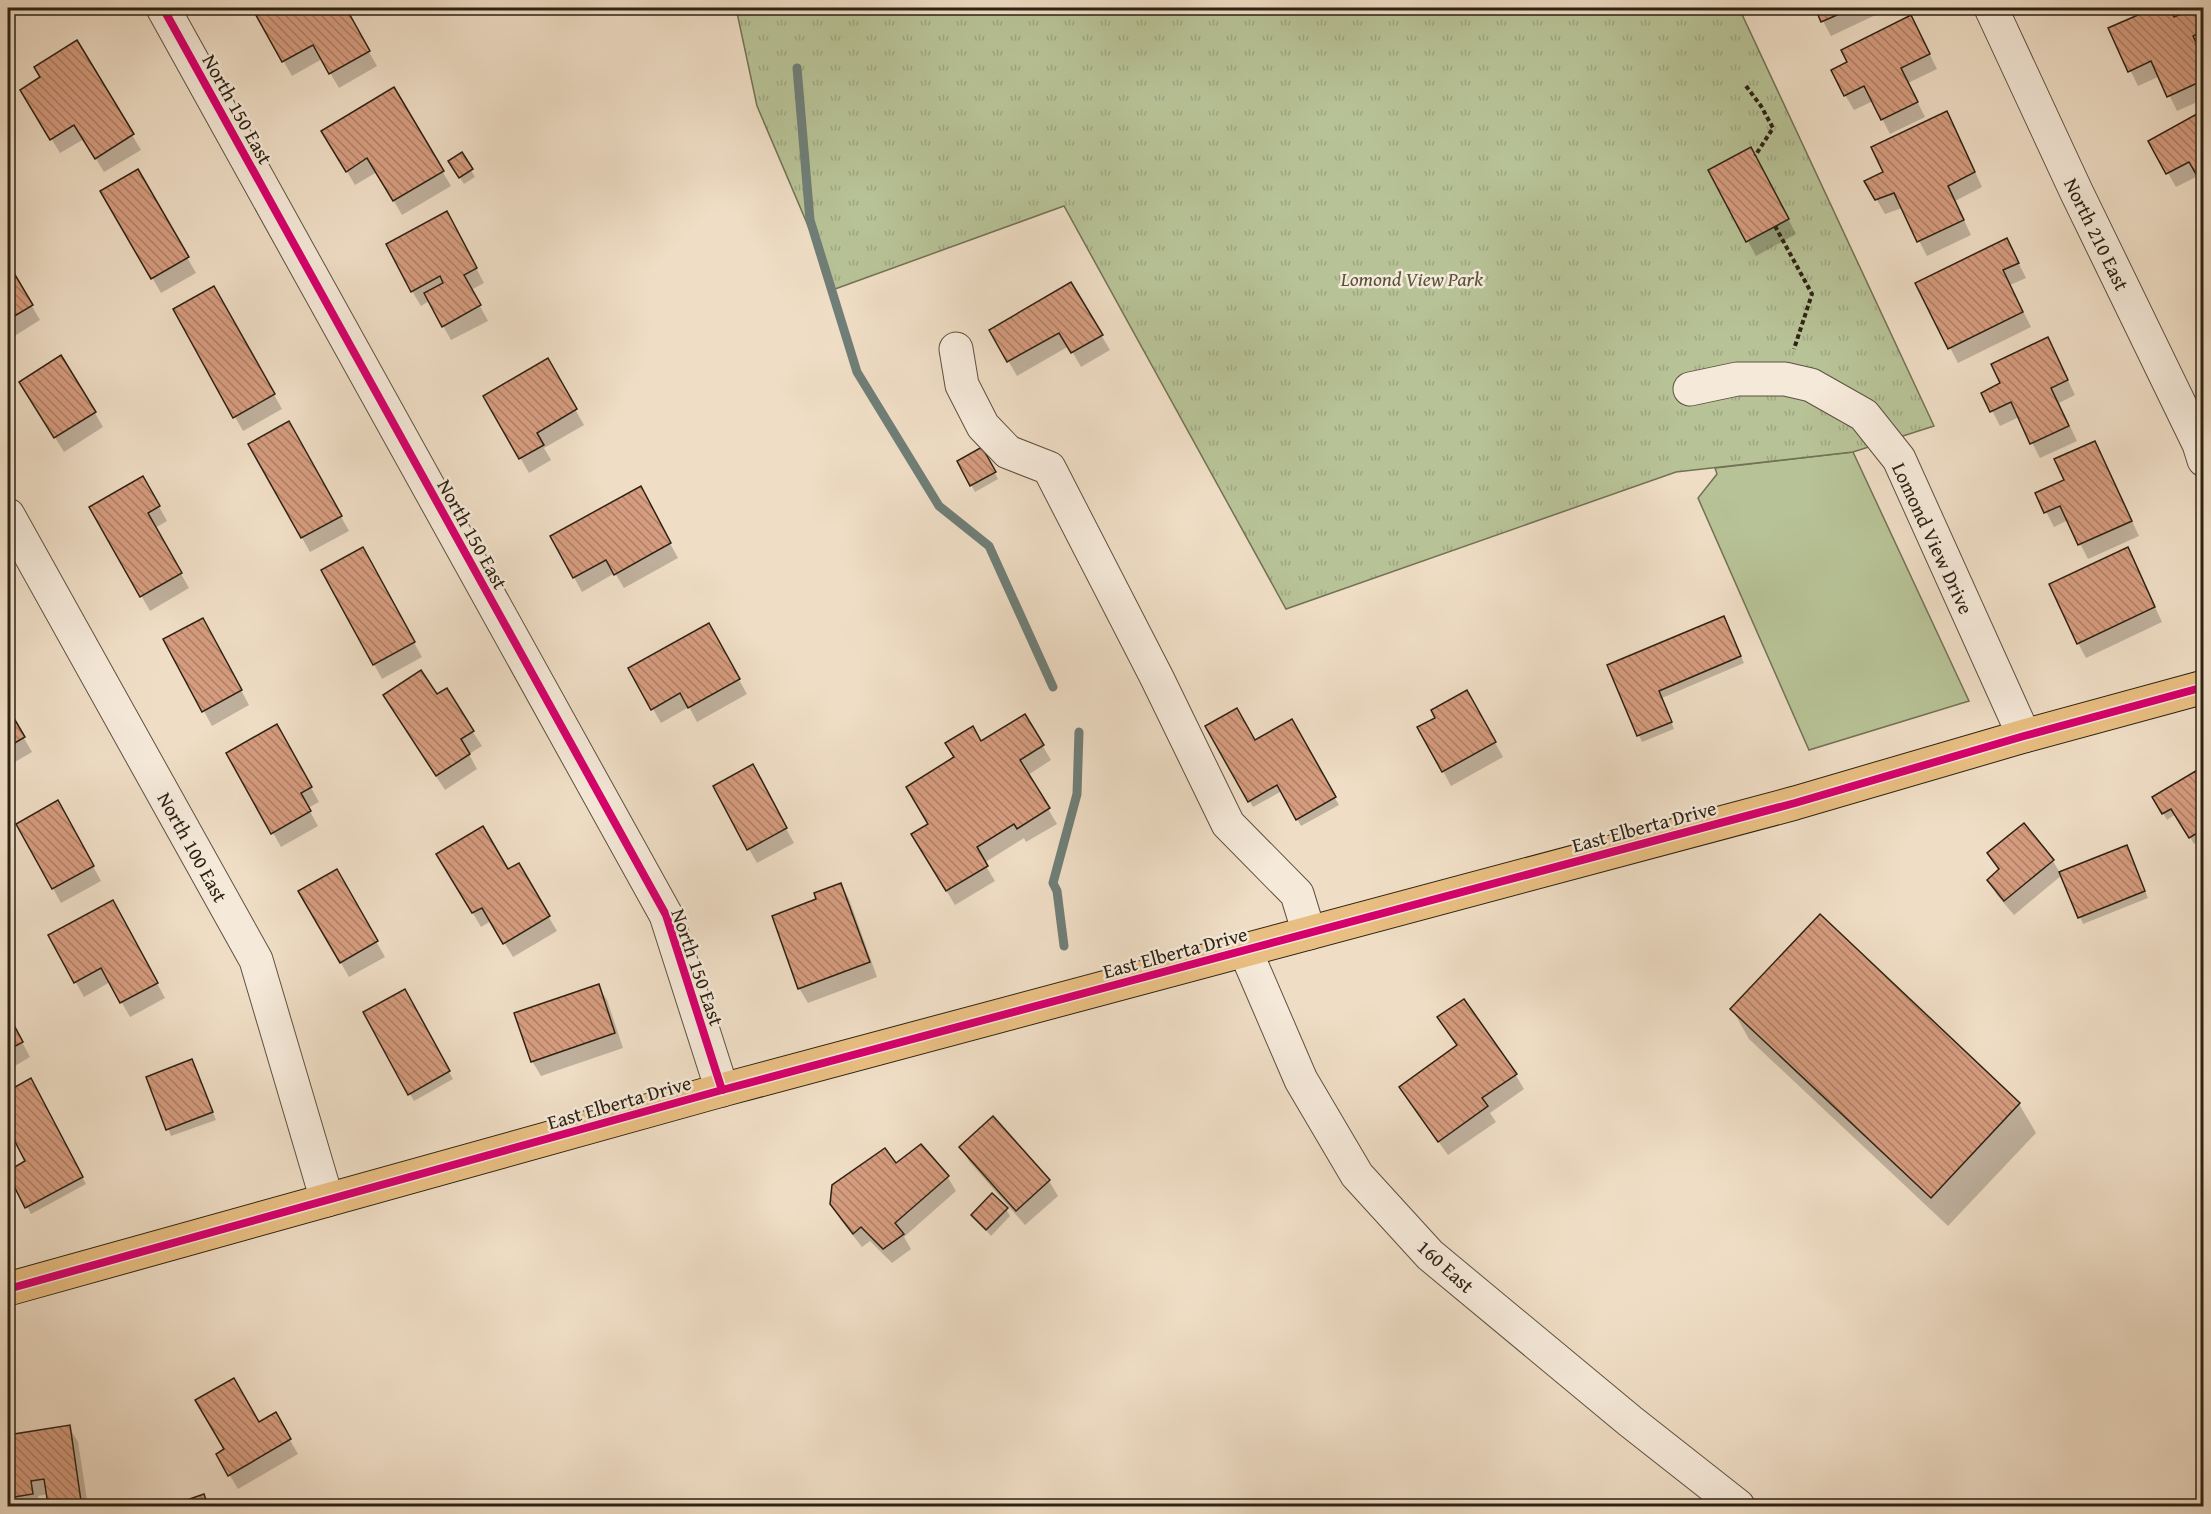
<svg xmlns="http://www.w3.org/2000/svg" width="2211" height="1514" font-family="'Gentium Book Plus',serif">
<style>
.grass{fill:#b7c296;stroke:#727254;stroke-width:1.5}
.park{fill:url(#park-tufts);stroke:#727254;stroke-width:1.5}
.shadow{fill:#0003}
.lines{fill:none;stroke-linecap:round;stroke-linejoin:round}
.stream{stroke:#6f7e77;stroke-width:9}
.building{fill:url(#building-back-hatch);stroke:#2d2213;stroke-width:1.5}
.minor-casing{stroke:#5e5140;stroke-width:35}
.major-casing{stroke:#2d2213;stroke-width:35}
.path{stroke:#2d2213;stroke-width:4;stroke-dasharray:4.5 3;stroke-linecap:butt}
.minor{stroke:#f5e9d9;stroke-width:33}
.major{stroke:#e8be82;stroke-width:33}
.cycleway-casing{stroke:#f5e9d9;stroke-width:11}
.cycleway{stroke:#d6006c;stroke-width:8}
.labels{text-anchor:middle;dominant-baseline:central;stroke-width:5;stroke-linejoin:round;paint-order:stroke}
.street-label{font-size:20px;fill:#2d2213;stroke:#f5e9d9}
.park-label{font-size:20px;font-style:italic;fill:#56523a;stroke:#f5e9d9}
</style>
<defs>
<pattern id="park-tufts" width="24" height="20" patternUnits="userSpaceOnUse" patternTransform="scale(1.5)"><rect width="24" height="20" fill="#b7c296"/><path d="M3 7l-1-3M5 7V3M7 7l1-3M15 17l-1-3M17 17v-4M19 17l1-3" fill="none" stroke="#9ea680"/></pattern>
<pattern id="building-back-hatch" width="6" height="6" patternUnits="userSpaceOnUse" patternTransform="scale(1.5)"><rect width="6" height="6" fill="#d69c7f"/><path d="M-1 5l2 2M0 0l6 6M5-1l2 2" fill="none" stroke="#ae7f67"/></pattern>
</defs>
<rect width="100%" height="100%" fill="#efddc5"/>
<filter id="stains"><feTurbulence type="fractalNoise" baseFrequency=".00333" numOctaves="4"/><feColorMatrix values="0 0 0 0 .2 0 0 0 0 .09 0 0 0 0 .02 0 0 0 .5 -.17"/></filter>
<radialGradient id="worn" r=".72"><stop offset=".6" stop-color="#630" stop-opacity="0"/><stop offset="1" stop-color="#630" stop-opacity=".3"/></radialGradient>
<polygon class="grass" points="1853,452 1969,701 1809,750 1698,498 1717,474 1715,468"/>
<polygon class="park" points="736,8 1739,8 1934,426 1853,452 1676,472 1286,609 1064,206 835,289 757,106"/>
<g class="shadow">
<polygon points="253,8 344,8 377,66 339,88 322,59 292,76"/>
<polygon points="1816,8 1880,8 1882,12 1831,36"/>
<polygon points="2157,8 2169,8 2175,18 2199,8 2202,8 2204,11 2204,49 2200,51 2204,58 2204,99 2177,111 2160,76 2138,86 2110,29"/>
<polygon points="1911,17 1937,69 1908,83 1925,117 1890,134 1873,101 1854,110 1845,95 1849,63"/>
<polygon points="76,42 141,150 104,172 84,139 60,153 31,105 42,78"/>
<polygon points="393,89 451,186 402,215 377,172 355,185 323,131"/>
<polygon points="2204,111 2198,176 2176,187 2150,141"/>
<polygon points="1955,128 1982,187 1955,201 1971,235 1927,256 1902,208 1885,214 1866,181 1885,172"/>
<polygon points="462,155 475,177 464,184 450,162"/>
<polygon points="1759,164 1796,234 1756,256 1710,171"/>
<polygon points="137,171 196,273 161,293 102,191"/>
<polygon points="455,228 484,283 471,290 488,321 451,340 429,301 421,306 412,291"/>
<polygon points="2014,254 2026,278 2010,285 2031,327 1958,363 1917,284"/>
<polygon points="8,266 40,320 8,340"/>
<polygon points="1071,284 1110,350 1081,367 1069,346 1017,376 991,331"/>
<polygon points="214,288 282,409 243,431 175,310"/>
<polygon points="2048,339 2075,395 2059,403 2077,441 2040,458 2019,417 2000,426 1983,393 2002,384"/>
<polygon points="547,360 584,425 544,448 551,460 529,473 485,396"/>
<polygon points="30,397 95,413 103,427 64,452"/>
<polygon points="289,423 349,531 310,552 250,445"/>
<polygon points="2095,443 2139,536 2088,559 2068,520 2054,527 2037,494 2066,481"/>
<polygon points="982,449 998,479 975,492 959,462"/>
<polygon points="143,478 167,521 155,528 189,588 150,611 91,508"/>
<polygon points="648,503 678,558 624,588 615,573 582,592 552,537"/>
<polygon points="362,549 422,657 382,679 323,571"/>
<polygon points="2135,564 2162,622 2086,658 2078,643"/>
<polygon points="1724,617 1744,663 1662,698 1674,729 1642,742 1609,666"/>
<polygon points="708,625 747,694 697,722 689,707 661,723 630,668"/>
<polygon points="211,634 249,705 212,726 165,640"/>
<polygon points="446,691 482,746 469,754 477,769 445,790 393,710 437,696"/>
<polygon points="1475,706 1503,757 1451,786 1443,771 1437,718"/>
<polygon points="8,711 32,752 8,766"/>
<polygon points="1025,716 1051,760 1028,775 1057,824 1026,842 1024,838 984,863 995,881 955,905 921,849 930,824 981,743"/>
<polygon points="1291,721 1339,805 1301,826 1282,791 1253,807 1207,726 1255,742"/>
<polygon points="277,726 319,802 308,808 318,826 281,847 228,753"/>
<polygon points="2204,768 2204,838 2194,844 2176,814 2167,820 2154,797"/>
<polygon points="760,781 794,843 757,863 749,849"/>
<polygon points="58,802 101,881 61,903 18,824"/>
<polygon points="2023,825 2053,861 2060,873 2130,853 2148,898 2083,924 2062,875 2014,915 1997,895 1989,880 1999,871 1989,854"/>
<polygon points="438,854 508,871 518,865 557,931 513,957 491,921 481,927"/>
<polygon points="336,871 385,957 349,977 300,891"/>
<polygon points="841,885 849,899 877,977 808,1003 799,988 818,900"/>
<polygon points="1820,916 2019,1104 2036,1133 1948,1226 1749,1039 1732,1009"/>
<polygon points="121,917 165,998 130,1017 110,982 84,997 50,936"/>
<polygon points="598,986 607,1000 623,1048 541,1076 532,1061"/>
<polygon points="404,991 453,1079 414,1101 365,1013"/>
<polygon points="8,1016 30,1057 8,1070"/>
<polygon points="1448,1032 1515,1074 1524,1089 1490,1113 1496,1122 1448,1155 1410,1102 1458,1046"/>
<polygon points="192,1061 216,1120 171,1136 148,1078"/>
<polygon points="31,1081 86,1184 31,1214 8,1172 27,1162 8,1125 8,1093"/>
<polygon points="993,1118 1049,1181 1058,1196 1025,1225 969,1161 961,1147"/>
<polygon points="895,1165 947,1176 956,1191 904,1237 911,1249 892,1263 870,1241 862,1247 840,1219 831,1204"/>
<polygon points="1006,1209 1010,1216 991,1236 973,1215"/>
<polygon points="275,1414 298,1454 238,1489 218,1455 259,1424"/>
<polygon points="69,1427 78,1442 88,1506 51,1506 48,1494 38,1496 40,1506 8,1506 8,1436"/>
</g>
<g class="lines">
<g class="stream">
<polyline points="797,68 810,220 857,372 939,506 989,546 1053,687"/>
<polyline points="1064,946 1057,891 1053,883 1077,794 1079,732"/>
</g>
</g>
<g class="building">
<polygon points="252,8 346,8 370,51 329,74 313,45 282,62"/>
<polygon points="1815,8 1853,8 1821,22"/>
<polygon points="2154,8 2170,8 2174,17 2195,8 2204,8 2204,31 2193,36 2204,59 2204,80 2167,97 2151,61 2128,72 2108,28"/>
<polygon points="1911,15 1930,54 1901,68 1918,102 1881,120 1864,86 1844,96 1831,70 1847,62 1841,50"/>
<polygon points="77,40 134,134 95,159 74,125 50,140 20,90 40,77 34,67"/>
<polygon points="394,87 444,171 393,201 367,158 346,172 321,131"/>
<polygon points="2204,110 2204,188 2189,162 2166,174 2148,141"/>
<polygon points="1947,111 1975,172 1948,186 1964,220 1917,242 1894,193 1875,200 1864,181 1883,172 1871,147"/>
<polygon points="1751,147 1789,219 1746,242 1708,170"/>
<polygon points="462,152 473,169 459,178 448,161"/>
<polygon points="138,169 189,257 151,279 100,191"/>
<polygon points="447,211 477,268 464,275 481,305 442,327 424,293 443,283 440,276 411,292 386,244"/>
<polygon points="2007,238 2019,263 2003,270 2023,312 1948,349 1915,283"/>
<polygon points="8,263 33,305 8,320"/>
<polygon points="1071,282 1103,335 1071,353 1059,333 1007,362 989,330"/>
<polygon points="214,286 275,394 233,418 173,309"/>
<polygon points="2048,337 2068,380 2051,388 2069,426 2030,444 2011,402 1990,412 1981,393 2000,383 1991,364"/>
<polygon points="61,355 96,412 54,438 19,382"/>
<polygon points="548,358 577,409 537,433 544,445 519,459 483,396"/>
<polygon points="289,421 342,516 301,538 248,444"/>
<polygon points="2095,441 2132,521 2078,545 2060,506 2044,513 2035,493 2064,480 2054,459"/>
<polygon points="982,447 996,472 970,486 957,461"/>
<polygon points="143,476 160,506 148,513 182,573 140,597 89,507"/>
<polygon points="641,486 671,543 614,575 606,560 573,578 550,536"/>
<polygon points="363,547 415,642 373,665 321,570"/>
<polygon points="2128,547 2155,607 2077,644 2049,584"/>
<polygon points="1724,616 1741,656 1659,691 1672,722 1637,736 1607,665"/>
<polygon points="203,618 242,690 202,712 163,639"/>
<polygon points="709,623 740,679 688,708 680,693 651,710 628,668"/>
<polygon points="421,670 437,694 447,688 474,731 461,739 470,754 436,776 383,695"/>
<polygon points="1467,690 1496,742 1442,772 1417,727 1435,718 1431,710"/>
<polygon points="8,708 25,737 8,747"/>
<polygon points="1237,708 1255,740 1292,719 1336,797 1296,820 1277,785 1248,802 1205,726"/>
<polygon points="1025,714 1044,745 1020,760 1050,808 1017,829 1014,824 977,847 988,866 946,891 911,834 928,824 906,787 954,757 945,743 973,726 981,741"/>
<polygon points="277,724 312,787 301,793 311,811 271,834 226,753"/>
<polygon points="753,764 787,828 747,850 713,786"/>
<polygon points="2204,766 2204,829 2189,838 2171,809 2162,814 2152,797"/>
<polygon points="58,800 94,866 52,889 16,824"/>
<polygon points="2024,823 2054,860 2004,901 1987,880 1999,869 1987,853"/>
<polygon points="483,826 508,869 519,863 550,916 503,944 482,908 472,913 436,854"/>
<polygon points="2127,845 2145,891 2078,918 2059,872"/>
<polygon points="337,869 378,941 340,963 298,891"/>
<polygon points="841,883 870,962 798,989 772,916 816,899 814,893"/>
<polygon points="113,900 158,983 120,1003 101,968 74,983 48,935"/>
<polygon points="1820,914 2020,1103 1931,1198 1730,1009"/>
<polygon points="599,984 615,1033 531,1062 514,1013"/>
<polygon points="405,989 450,1071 408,1095 363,1012"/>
<polygon points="1464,999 1517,1074 1482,1098 1488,1106 1438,1142 1399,1087 1457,1045 1437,1017"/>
<polygon points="8,1014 23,1042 8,1050"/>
<polygon points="192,1059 213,1112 166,1130 146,1077"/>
<polygon points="31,1078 83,1177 25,1208 8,1174 8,1171 25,1161 8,1128 8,1091"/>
<polygon points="993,1116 1050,1180 1016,1211 959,1147"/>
<polygon points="921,1144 949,1176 895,1223 904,1234 883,1249 861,1227 853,1234 830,1204 832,1185 885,1148 896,1163"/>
<polygon points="992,1193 1008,1208 986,1230 971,1215"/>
<polygon points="234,1378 259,1422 276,1412 291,1439 228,1476 216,1454 224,1449 195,1400"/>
<polygon points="70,1425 81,1501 48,1505 44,1479 31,1481 33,1494 8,1498 8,1435"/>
<polygon points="204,1494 208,1506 182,1506 181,1502"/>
</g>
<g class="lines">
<defs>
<g id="minor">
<polyline points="163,8 666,915 722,1090"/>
<polyline points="1991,8 2076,191 2199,444 2204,460"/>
<polyline points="956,349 962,385 983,426 1008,452 1049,468 1157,678 1228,824 1297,894 1309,933"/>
<polyline points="1690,389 1737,379 1785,379 1811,385 1864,415 1899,459 2024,736"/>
<polyline points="8,515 256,960 327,1200"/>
<polyline points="1245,950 1301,1080 1357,1175 1430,1255 1630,1421 1738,1506"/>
</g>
<polyline id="major" points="8,1289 722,1090 1795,803 2024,736 2204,687"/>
</defs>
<use href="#minor" class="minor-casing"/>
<use href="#major" class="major-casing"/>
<g class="path">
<polyline points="1746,86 1761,106 1773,128 1755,156"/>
<polyline points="1775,226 1812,294 1794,349"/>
</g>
<use href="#minor" class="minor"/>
<use href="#major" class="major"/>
<defs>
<g id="cycleway">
<polyline points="163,8 666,915 722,1090"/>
<polyline points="8,1289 722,1090 1795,803 2024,736 2204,687"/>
</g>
</defs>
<use href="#cycleway" class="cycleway-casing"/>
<use href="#cycleway" class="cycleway"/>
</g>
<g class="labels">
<g class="street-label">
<text transform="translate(238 109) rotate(61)">North 150 East</text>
<text transform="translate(2097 234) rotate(64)">North 210 East</text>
<text transform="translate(473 534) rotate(61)">North 150 East</text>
<text transform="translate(1933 538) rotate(65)">Lomond View Drive</text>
<text transform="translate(1644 826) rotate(-15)">East Elberta Drive</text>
<text transform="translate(193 847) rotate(61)">North 100 East</text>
<text transform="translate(1175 952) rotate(-15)">East Elberta Drive</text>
<text transform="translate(698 967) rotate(71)">North 150 East</text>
<text transform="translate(619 1102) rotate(-16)">East Elberta Drive</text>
<text transform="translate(1446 1266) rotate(42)">160 East</text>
</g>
<g class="park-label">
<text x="1412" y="278">Lomond View Park</text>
</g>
</g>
<rect width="2211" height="1514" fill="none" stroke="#efddc5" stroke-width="30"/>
<rect x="9" y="9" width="2193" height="1496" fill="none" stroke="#2d2213" stroke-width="3"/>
<rect x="15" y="15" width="2181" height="1484" fill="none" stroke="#2d2213" stroke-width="1.5"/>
<rect width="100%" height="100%" filter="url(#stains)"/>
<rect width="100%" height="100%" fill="url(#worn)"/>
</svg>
